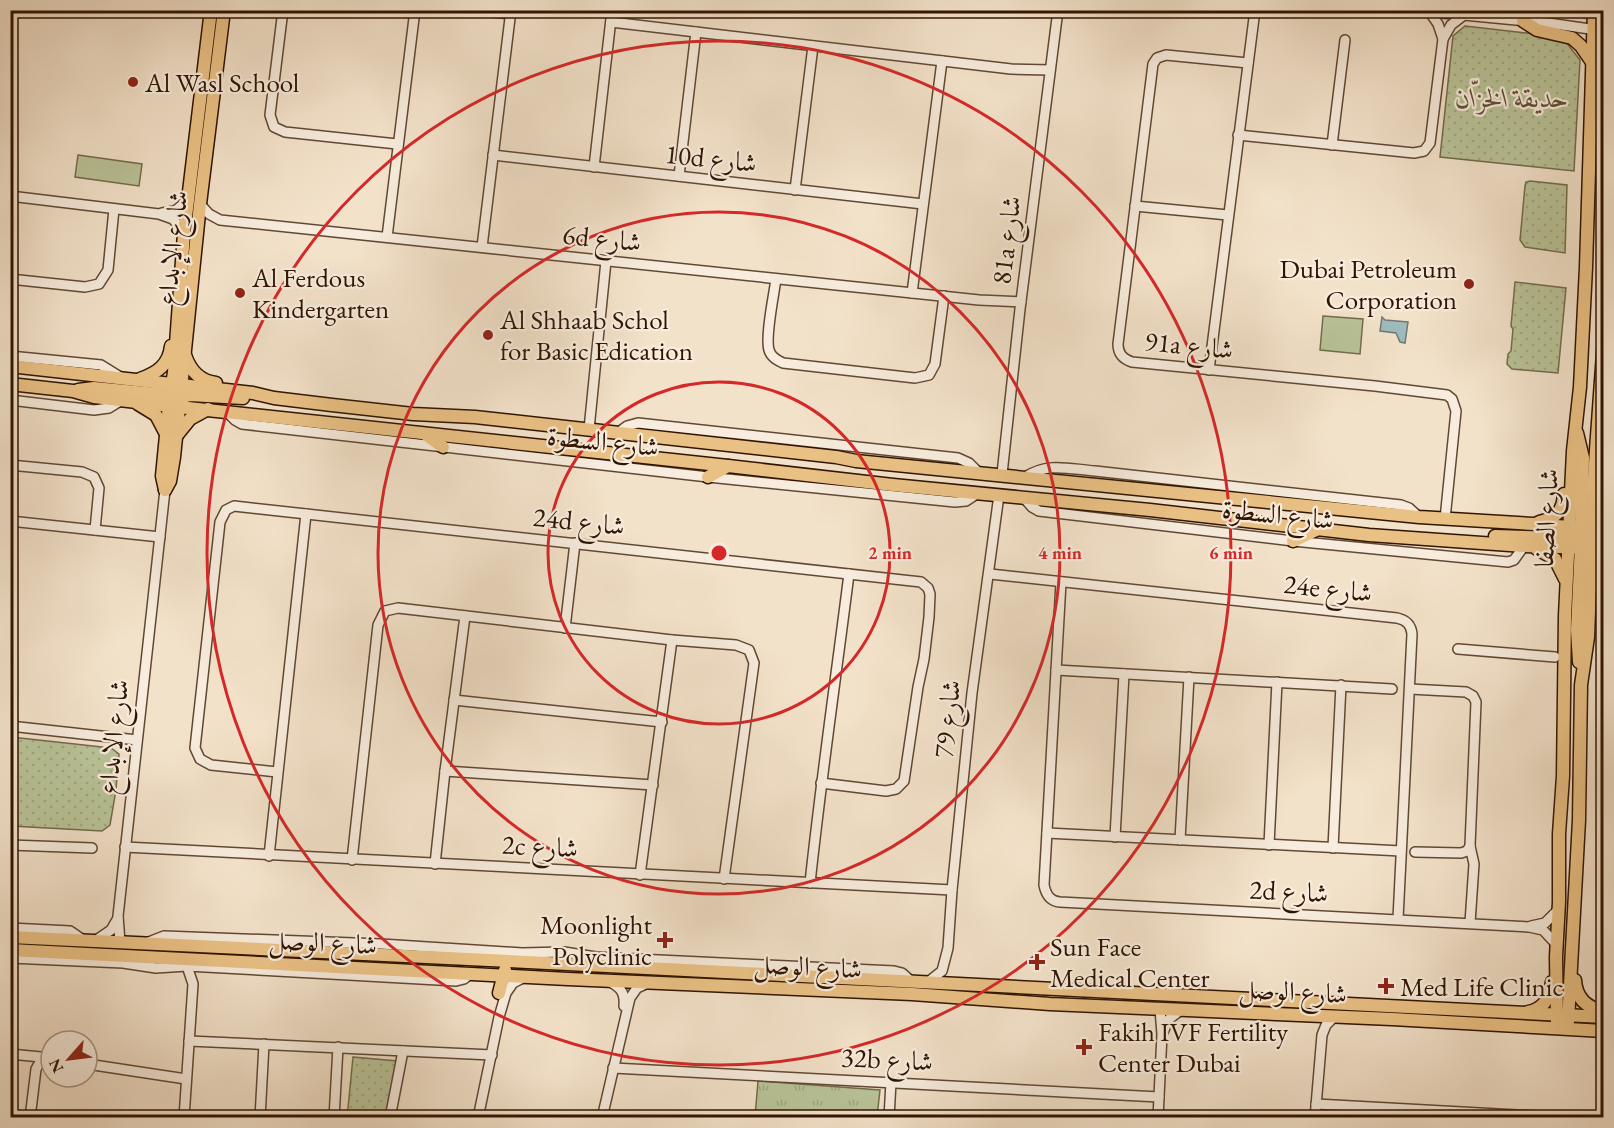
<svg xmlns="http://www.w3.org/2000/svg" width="1614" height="1128" font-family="'EB Garamond',Amiri,serif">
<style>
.grass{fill:url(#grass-tufts);stroke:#746c4d;stroke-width:1.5}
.park{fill:url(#park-dots);stroke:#746c4d;stroke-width:1.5}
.pitch{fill:#b9c398;stroke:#746c4d;stroke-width:1.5}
.water{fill:#9ebcbe;stroke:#727973;stroke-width:1.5}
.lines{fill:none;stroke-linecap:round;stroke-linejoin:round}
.minor-casing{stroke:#614834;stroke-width:12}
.major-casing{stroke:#301402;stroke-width:15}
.minor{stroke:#f7ecdd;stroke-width:9}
.major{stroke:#eac185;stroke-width:12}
.ring{fill:none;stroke:#d62828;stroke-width:3}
.poi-dot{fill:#8f2418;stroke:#f7ecdd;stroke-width:2}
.labels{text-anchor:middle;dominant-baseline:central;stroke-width:4.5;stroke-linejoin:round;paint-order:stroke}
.poi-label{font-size:27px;fill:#301402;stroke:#f7ecdd;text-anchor:start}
.park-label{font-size:27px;font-style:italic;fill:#605136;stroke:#f7ecdd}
.street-label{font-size:27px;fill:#301402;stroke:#f7ecdd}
.centre{fill:#d62828;stroke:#f7ecdd;stroke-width:3}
.ring-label{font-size:18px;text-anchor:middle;font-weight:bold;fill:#d62828;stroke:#f7ecdd;stroke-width:4.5;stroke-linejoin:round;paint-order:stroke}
</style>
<defs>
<pattern id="grass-tufts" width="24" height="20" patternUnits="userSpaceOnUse" patternTransform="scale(1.5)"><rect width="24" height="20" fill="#b9c398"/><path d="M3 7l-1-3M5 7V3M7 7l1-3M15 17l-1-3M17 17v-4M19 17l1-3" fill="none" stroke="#9fa781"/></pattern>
<pattern id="park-dots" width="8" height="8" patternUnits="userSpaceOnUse" patternTransform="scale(1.5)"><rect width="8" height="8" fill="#b9c398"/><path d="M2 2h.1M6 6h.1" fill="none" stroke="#9fa781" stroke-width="1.8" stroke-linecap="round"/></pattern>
</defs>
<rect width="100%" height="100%" fill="#f3e2ca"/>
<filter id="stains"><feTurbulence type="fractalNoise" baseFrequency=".00333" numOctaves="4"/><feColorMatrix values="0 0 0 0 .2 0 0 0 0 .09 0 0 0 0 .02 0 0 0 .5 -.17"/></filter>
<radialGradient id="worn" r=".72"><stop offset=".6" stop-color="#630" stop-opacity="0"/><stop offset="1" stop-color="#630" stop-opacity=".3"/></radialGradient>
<polygon class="grass" points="758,1081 880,1090 877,1117 755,1117"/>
<g class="park">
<polygon points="1465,26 1562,37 1580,60 1574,171 1440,157 1453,36"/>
<polygon points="1530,181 1567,185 1565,253 1525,247 1520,240 1525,186 1526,182"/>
<polygon points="1515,282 1566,288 1558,373 1512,369 1507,364 1508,354 1511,351 1513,329 1511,326"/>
<polygon points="11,737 111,748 119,754 116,790 110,825 102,831 11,826"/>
<polygon points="353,1057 397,1061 387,1117 347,1118"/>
</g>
<g class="pitch">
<polygon points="78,155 142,164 139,186 75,177"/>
<polygon points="1323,316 1363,319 1360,354 1320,350"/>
</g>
<polygon class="water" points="1382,317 1385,320 1408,322 1405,343 1400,342 1396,333 1380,331"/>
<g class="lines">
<defs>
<g id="minor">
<polyline points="283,10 270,115 274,127 285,132 397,144"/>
<polyline points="475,10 511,14"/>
<polyline points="1411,10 1548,23 1604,31"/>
<polyline points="1566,10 1604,15"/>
<polyline points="611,22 1011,69 1050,70"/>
<polyline points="1443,39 1451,25 1464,15"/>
<path d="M1248,63L1166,55L1157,58L1153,64L1118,344C1118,354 1123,359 1132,362L1375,386L1447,395L1452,399L1456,411L1445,519"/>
<polyline points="1238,135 1414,153 1424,151 1430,143 1443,39 1438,24 1429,11"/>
<polyline points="1332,145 1345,40"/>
<polyline points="493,155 923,204"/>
<polyline points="594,167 612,10"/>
<polyline points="679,176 696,32"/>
<polyline points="795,190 813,46"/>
<polyline points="10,196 159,214 173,219 184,233"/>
<polyline points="200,204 209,214 220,220 979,300 1021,302"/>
<polyline points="1135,206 1228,215"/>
<polyline points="162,213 175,211 187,201"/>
<polyline points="387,237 415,10"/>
<polyline points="482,247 511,10"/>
<polyline points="10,279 85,287 99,284 108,270 114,209"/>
<path d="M776,279C774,294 765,337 769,350C771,357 777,360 783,363L915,378L929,375L935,364L944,296"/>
<polyline points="912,293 942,61"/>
<polyline points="10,356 101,365 122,378"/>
<polyline points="1209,370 1254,18 1253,10"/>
<polyline points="10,400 94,410 109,408 122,400"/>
<polyline points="226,411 235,420 242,424 708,477 955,502 966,501 978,493"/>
<polyline points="589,429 606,261"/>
<polyline points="619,432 627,426 638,423 958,458 969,463 978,472"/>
<polyline points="10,465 82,472 94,477 99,488 95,530"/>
<polyline points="1002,474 1020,309 1058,10"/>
<path d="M1025,477C1049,462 1068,469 1095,471L1401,505L1409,508L1419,517"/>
<polyline points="1024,498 1032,507 1039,511 1293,541 1508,562 1514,560 1524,546"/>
<polyline points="10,521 160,537"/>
<path d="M990,574L1397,618C1406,620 1411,624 1412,634L1398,919"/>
<path d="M1061,582L1044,885C1046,895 1050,901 1060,902L1529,927L1543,930L1557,945"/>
<polyline points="565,628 575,543"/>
<polyline points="1458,649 1555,657"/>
<polyline points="1056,670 1392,689"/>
<polyline points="1410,689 1466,692 1473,696 1476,702 1470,846 1467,851 1461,853 1415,852"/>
<polyline points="454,700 662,722"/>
<polyline points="10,726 137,740"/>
<polyline points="445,771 653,785"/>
<polyline points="277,772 211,765 200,759 195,748 220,522 226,510 234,506 921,582 928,588 930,594 929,617 924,659 918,687 904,781 896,789 886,791 821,783"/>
<polyline points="1047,833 1401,851"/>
<polyline points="1115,837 1124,674"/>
<polyline points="1180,840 1189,677"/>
<polyline points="10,845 92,848"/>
<polyline points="1269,845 1277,682"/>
<polyline points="1470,846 1474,864 1470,923"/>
<polyline points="125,847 952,890"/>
<polyline points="1333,848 1341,685"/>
<polyline points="269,856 306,514"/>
<polyline points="352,860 378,625 385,611 398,608 672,640 736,645 749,650 754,663 724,879"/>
<polyline points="435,864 445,771 465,616"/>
<polyline points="640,875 672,640"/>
<path d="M810,883C821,780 836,677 849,574"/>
<polyline points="1531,926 1545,923 1559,909"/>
<polyline points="10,928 70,931 83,940"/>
<polyline points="95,941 111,930 118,918"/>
<polyline points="120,942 118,916 165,490"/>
<polyline points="146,943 164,936 381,944 522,953 564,952 596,957 894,971 902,973 912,982"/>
<polyline points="10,958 123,963 156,968 187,966 456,981 464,979 470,974"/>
<path d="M610,982C622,988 625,994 624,1006"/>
<polyline points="928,982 942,971 948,948 952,890 972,693 999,495"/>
<polyline points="1163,1032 1169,1019 1181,1010"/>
<polyline points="189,1041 492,1055"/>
<polyline points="10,1054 51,1058"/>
<polyline points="87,1064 186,1079"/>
<polyline points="613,1068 1159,1097"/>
<polyline points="1316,1104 1573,1118"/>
<polyline points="30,1118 36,1069 43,1057"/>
<polyline points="184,1118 193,984 187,966"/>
<polyline points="260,1118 264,1044"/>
<polyline points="334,1118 338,1047"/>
<polyline points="390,1118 403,1051"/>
<polyline points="478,1118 499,1017 506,993 513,983 525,977"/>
<polyline points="602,1118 630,998 637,988 648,983"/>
<polyline points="889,1118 891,1082"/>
<polyline points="1158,1118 1162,1034 1160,1009"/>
<polyline points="1315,1118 1322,1035 1326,1025 1334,1017"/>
</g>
<g id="major">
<polyline points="1523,21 1537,30 1572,38 1581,46 1592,62"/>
<path d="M185,355C190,370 199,381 216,383"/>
<polyline points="10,366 253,393 274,398 332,405 413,414 475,417 836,457 856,461 1419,517 1533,524 1581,528 1592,531"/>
<path d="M140,379C157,373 169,365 171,346"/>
<polyline points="10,384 73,391 94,397 179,407 728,466 893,485 1150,510 1369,535 1524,546 1592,548"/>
<polyline points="78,390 94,388 156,394 166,394 176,389"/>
<polyline points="174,400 189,395 243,398"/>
<polyline points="138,404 156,415 166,434"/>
<polyline points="1577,433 1583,458 1581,528 1582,535"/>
<polyline points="425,434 443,447"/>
<polyline points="177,435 190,419 208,409"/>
<polyline points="708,477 728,466"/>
<polyline points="1596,484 1604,506"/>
<polyline points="165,490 170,481 174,457 200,204 224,10"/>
<polyline points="165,490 162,476 169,405 174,372 184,233 211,10"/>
<path d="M1539,522C1556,518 1563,512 1564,494"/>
<polyline points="1569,527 1577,535 1581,544 1577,630 1579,662"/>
<polyline points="1495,536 1560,538 1576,535"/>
<polyline points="1293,541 1316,530"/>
<polyline points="1537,549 1555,559 1565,579"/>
<polyline points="1598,586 1599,569 1604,561"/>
<polyline points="10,937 489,960 1604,1017"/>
<polyline points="10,950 568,979 912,994 1050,1004 1392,1019 1604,1031"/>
<path d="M1575,980C1576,998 1586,1008 1604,1011"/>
<polyline points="499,993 505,970"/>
<path d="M1528,1012C1544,1009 1550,998 1552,982"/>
<polyline points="1557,1022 1556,957 1559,902 1559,834 1563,776 1565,616 1573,451 1580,387 1586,267 1594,10"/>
<polyline points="1568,1022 1579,820 1581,685 1588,637 1594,478 1604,339"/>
</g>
</defs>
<use href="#minor" class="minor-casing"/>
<use href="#major" class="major-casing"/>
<use href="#minor" class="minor"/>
<use href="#major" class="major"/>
</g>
<g class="ring">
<circle cx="719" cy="553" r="171"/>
<circle cx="719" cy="553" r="341"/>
<circle cx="719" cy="553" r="512"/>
</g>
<g class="poi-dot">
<circle cx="133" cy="82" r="6"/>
<circle cx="1469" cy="284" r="6"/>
<circle cx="240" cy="293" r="6"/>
<circle cx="488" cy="335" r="6"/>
<path d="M662 931h6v6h6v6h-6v6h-6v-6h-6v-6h6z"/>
<path d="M1034 953h6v6h6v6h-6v6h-6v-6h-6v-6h6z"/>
<path d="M1383 977h6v6h6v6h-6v6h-6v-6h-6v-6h6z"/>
<path d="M1081 1038h6v6h6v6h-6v6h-6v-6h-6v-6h6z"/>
</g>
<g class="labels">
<g class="poi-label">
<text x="145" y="82">Al Wasl School</text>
<text x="1457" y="268" text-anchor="end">Dubai Petroleum<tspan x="1457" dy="31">Corporation</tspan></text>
<text x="252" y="277">Al Ferdous<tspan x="252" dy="31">Kindergarten</tspan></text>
<text x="500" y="319">Al Shhaab Schol<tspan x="500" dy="31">for Basic Edication</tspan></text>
<text x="652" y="924" text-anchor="end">Moonlight<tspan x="652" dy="31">Polyclinic</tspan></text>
<text x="1050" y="946">Sun Face<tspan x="1050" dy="31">Medical Center</tspan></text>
<text x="1400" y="986">Med Life Clinic</text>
<text x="1098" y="1031">Fakih IVF Fertility<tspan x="1098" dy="31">Center Dubai</tspan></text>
</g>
<g class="park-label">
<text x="1512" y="97">حديقة الخزّان</text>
</g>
<g class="street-label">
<text transform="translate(711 158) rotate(6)">10d شارع</text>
<text transform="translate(602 238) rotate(6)">6d شارع</text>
<text transform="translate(1006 240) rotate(-83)">81a شارع</text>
<text transform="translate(172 248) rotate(-84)">شارع الإبداع</text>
<text transform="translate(1189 345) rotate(6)">91a شارع</text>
<text transform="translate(603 441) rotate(6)">شارع السطوة</text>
<text transform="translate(1278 514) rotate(6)">شارع السطوة</text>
<text transform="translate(1546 518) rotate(-87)">شارع الصفا</text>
<text transform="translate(579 521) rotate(6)">24d شارع</text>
<text transform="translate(1328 588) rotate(6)">24e شارع</text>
<text transform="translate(947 719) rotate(-84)">شارع 79</text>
<text transform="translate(113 737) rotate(-84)">شارع الإبداع</text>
<text transform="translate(540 846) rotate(3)">2c شارع</text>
<text transform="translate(1289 891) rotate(3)">2d شارع</text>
<text transform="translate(323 942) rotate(3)">شارع الوصل</text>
<text transform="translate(808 966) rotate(3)">شارع الوصل</text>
<text transform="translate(1293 991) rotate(3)">شارع الوصل</text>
<text transform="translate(887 1059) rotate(3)">32b شارع</text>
</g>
</g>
<circle cx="719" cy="553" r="9" class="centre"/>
<g class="ring-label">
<text x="890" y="559">2 min</text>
<text x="1060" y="559">4 min</text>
<text x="1231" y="559">6 min</text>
</g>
<rect width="1614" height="1128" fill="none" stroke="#f3e2ca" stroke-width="36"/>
<rect x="12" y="12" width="1590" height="1104" fill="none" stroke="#301402" stroke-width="3"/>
<rect x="18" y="18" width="1578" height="1092" fill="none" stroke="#301402" stroke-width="1.5"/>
<g transform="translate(69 1059) rotate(242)"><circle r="28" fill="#f7ecdd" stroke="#a79685" stroke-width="1.5"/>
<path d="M0-4.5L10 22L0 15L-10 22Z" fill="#8f2418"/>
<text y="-9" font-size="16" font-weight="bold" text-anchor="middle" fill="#301402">N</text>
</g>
<rect width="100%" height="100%" filter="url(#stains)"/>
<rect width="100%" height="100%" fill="url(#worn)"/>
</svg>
